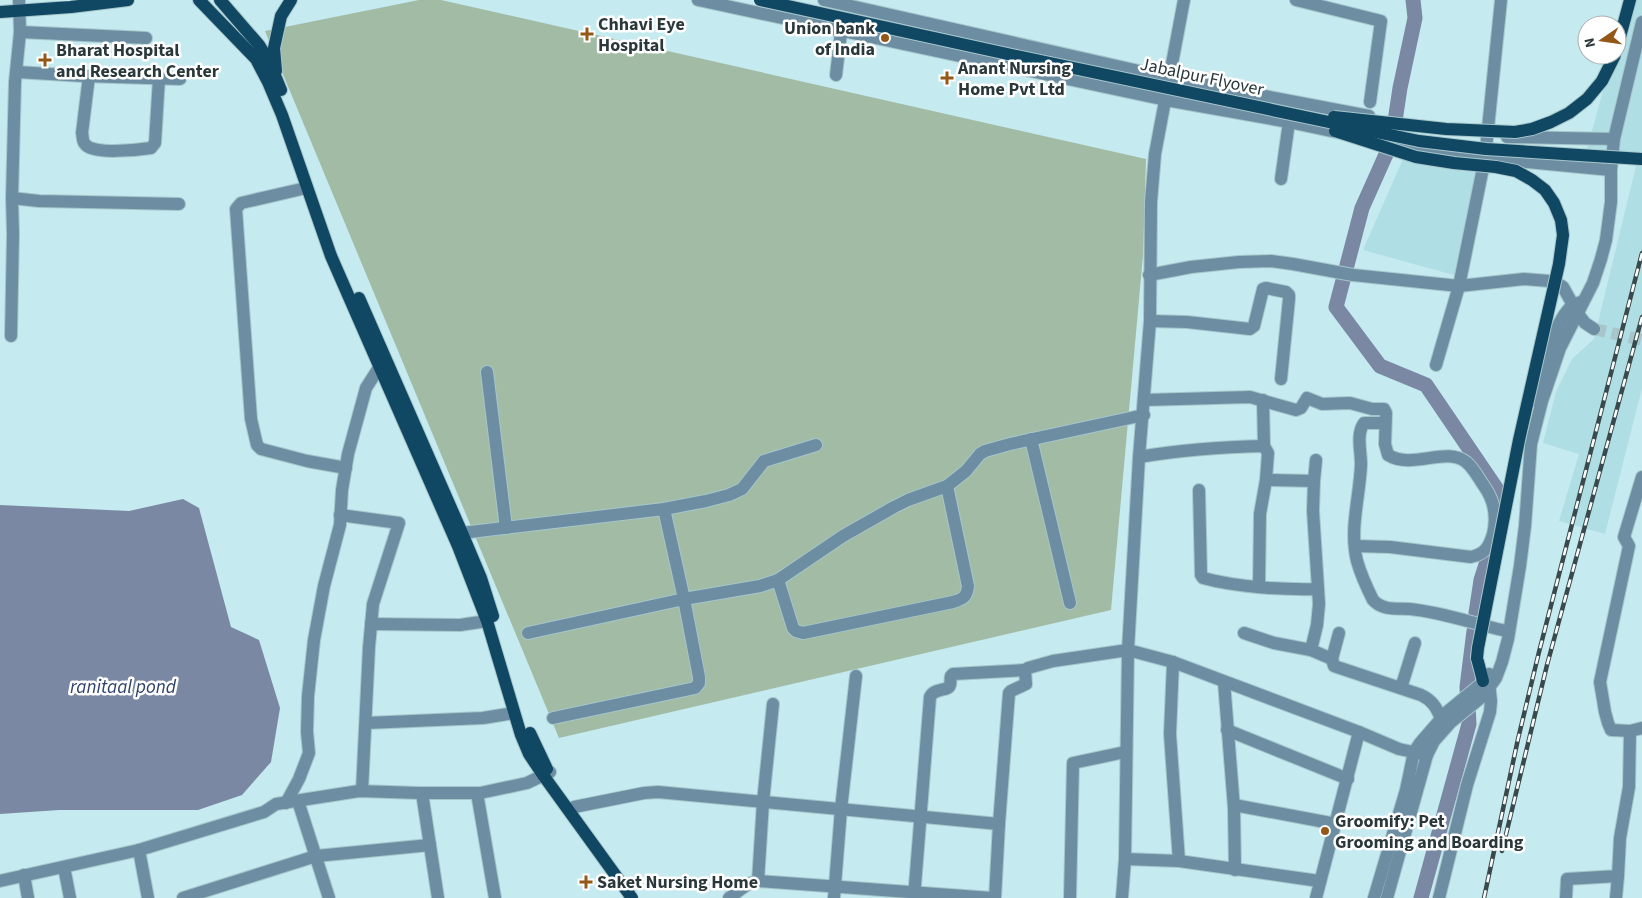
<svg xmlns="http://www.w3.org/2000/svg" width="1642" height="898" font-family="'Source Sans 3',sans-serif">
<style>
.built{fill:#b0dee5}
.green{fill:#a2bba5}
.water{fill:#7a88a4}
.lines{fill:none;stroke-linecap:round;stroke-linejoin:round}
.river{stroke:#7a88a4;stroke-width:15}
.minor-tunnel{stroke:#a6c6cb;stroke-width:12;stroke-dasharray:12 6;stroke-linecap:butt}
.minor-casing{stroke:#a6c6cb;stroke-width:14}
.major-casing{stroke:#a6c6cb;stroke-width:14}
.minor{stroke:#6d8ea2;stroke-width:12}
.major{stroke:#104762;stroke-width:12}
.rail-casing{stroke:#3a4a4c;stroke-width:4.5}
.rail{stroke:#fff;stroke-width:2.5;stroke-dasharray:8;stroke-linecap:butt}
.major-bridge-casing{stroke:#a6c6cb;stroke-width:14;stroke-linecap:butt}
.major-bridge{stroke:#104762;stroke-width:12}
.poi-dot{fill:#935718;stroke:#fff;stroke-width:2}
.labels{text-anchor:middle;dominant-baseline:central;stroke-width:5;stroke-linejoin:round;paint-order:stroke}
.poi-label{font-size:18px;font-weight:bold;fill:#2a383a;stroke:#fff;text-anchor:start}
.street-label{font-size:18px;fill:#2a383a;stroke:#fff}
.water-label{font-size:19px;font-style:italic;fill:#2e416a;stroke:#fff}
</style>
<rect width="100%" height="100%" fill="#c5eaef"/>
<g class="built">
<polygon points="1628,0 1642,0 1642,388 1605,534 1559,521 1579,454 1543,443 1556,392 1572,359 1594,339 1636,166 1587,149"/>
<polygon points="1403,159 1479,169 1457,276 1363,250"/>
</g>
<polygon class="green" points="419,0 441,0 1146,159 1143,255 1111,610 559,738 265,31"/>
<polygon class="water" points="183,499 199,508 231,627 259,640 280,708 271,762 242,795 198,810 59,810 0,814 0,505 129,511"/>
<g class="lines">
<g class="river">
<polyline points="1413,0 1415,18 1400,88 1392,141 1362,208 1336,307 1380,366 1426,385 1496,488 1499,524 1481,580 1476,613"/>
<polyline points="1421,898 1469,724 1467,687 1474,631"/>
</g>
<polyline class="minor-tunnel" points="1594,329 1642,340"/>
<defs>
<g id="minor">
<polyline points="698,0 1166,100 1289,122 1345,134"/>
<polyline points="824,0 1170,78 1369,116"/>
<polyline points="1296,0 1381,21 1370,102"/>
<polyline points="20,32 146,38"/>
<polyline points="17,72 83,76 180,79"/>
<polyline points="836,75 842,24"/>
<path d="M89,76L82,133C83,136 82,141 85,144C92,155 138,150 151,148L155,143L159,78"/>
<polyline points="1507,137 1614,139"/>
<polyline points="1384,142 1494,159 1611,170"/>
<polyline points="1281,179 1289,122"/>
<polyline points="306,188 241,203 236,209 251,419 257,445 261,449 307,461 346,468"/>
<polyline points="12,198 39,201 179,204"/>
<polyline points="1149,275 1191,267 1239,262 1271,261 1293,264 1353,275 1459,286 1524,279 1549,281 1557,283 1563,287 1578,314 1585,323 1594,329"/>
<polyline points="1150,321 1187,322 1250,329 1254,326 1263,289 1266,288 1286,292 1289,295 1289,299 1281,379"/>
<polyline points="11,336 13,234 12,198 13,159 15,82 20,32 19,0"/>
<polyline points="1436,365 1459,286 1485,158 1501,0"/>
<polyline points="487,372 506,528"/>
<path d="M1145,400L1250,397L1296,410L1301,408L1307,398L1322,404L1350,403L1372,409H1384L1386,413L1385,444L1388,455C1413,470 1446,446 1466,462C1473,467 1479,479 1484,486C1494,500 1497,517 1493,534C1489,547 1485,554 1471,557L1390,547L1355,546"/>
<polyline points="1263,400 1264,446"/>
<path d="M1534,401C1541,377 1553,321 1572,306C1575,304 1579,303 1583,301"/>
<path d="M1385,423H1364C1356,434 1361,451 1361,464C1360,496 1349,529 1357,561C1361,575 1367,588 1373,600C1383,611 1397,608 1410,609C1441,612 1472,623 1502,630"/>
<polyline points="1031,439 1070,603"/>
<path d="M1139,457C1181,450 1222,447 1264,446L1268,453L1266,480L1260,514L1259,587"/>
<polyline points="1642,477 1624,537 1629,546 1600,682 1605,712 1608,723 1611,730 1630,731 1642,728"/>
<polyline points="1266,480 1314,481"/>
<path d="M1199,490L1201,575L1203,578C1236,587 1283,590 1317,589"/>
<polyline points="664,509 684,599 760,586 778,580 843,536 894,507 908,500 947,486 966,471 980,454 985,451 1010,444 1144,415"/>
<polyline points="340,515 399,523 373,604 369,647 362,791"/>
<polyline points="462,533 664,509 706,501 729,495 742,489 764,461 816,445"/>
<path d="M778,580L793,628L796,631L803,633L953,602C963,599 967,597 968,586L947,486"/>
<polyline points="371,624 460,625 487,621"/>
<polyline points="528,633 684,599 699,677 699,683 695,688 553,718"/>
<path d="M1244,633L1274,643L1311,650L1332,659L1334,666L1421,695C1432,700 1437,708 1441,719"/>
<polyline points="1311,650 1317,625 1319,604 1313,511 1314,481 1316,460"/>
<polyline points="1332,659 1339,633"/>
<polyline points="1173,662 1170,734 1179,861"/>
<polyline points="1224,682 1234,808 1235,870"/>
<polyline points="1401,688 1415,643"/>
<polyline points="366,723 483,718 514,713"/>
<polyline points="1227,730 1348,779"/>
<polyline points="422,793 438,898"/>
<polyline points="477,793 495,898"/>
<polyline points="298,801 329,898"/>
<polyline points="286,803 299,779 309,753 307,732 308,696 314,640 324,586 340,525 342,490 348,454 366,388 380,366"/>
<polyline points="1234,805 1336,824"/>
<polyline points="574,807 644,793 658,792 999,824"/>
<polyline points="139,850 148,898"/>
<polyline points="1125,859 1179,861 1319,881"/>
<polyline points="64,867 70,898"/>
<polyline points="24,875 28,898"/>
<polyline points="0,881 139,850 264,812 276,804 359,791 419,793 480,793 527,783 550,772"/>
<polyline points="758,881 763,802 773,704"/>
<polyline points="183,898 316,856 430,845"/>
<polyline points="729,898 748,884 758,881 992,898"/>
<polyline points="834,898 841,809 856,676"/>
<path d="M914,898L930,697C935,687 948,692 950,685C951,682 950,679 951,676L953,674L1025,670"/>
<polyline points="995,898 999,824 1009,693 1011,691 1026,684 1025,670 1028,668 1053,661 1128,650 1173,662 1359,732 1399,749 1427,755"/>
<polyline points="1070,898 1073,763 1125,752"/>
<polyline points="1122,898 1125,859 1128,650 1139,457 1150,321 1151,202 1155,154 1184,0"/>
<polyline points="1316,898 1359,732"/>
<polyline points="1374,898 1406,790 1414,752 1420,743 1447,712 1480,685 1489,674"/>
<polyline points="1387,898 1427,755 1434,741 1451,722 1483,696 1496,678 1502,662 1508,639 1520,566 1525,526 1531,444 1542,401 1560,348 1593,283 1601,259 1606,240 1611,202 1611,170 1614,139 1642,22"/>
<polyline points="1439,898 1467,785 1490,712 1491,701 1489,683"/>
<polyline points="1566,898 1567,879 1618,876 1620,838 1629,787 1630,731"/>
<polyline points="1616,898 1618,876"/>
</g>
<g id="major">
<polyline points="199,0 256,59 268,82 282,115 331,256 458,546 487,621 521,735 529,754 543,775 632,898"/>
<polyline points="220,0 259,45 269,61 281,90"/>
<polyline points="0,12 71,7 128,0"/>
<polyline points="1617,48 1630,0"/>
<polyline points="276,71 274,48 281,16 291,0"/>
<polyline points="359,298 462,533 481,578 493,616"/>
<polyline points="1477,658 1483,681"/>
<polyline points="530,733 547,769"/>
</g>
</defs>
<use href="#minor" class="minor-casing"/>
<use href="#major" class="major-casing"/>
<use href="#minor" class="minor"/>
<use href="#major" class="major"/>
<defs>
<g id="rail">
<polyline points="1502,851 1547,665 1642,317"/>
<polyline points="1484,898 1518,739 1539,652 1642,253"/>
</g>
</defs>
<use href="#rail" class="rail-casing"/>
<use href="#rail" class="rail"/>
<defs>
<g id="major-bridge">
<polyline points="760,0 1012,55 1419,141 1486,149 1642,159"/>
<polyline points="1334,117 1446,129 1515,132 1532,129 1551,122 1569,113 1587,99 1602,81 1615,55"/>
<polyline points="1335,131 1416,157 1454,163 1496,167 1516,171 1532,180 1545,190 1554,203 1561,220 1563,235 1559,264 1519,440 1478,648 1477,658"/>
</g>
</defs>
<use href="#major-bridge" class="major-bridge-casing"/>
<use href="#major-bridge" class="major-bridge"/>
</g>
<g class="poi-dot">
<path d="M584.5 26.5h5v5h5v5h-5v5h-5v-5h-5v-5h5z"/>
<circle cx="885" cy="38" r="5"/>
<path d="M42.5 52.5h5v5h5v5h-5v5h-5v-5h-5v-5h5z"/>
<path d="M944.5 70.5h5v5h5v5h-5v5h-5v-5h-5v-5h5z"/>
<circle cx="1325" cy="831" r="5"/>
<path d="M583.5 874.5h5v5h5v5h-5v5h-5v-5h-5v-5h5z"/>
</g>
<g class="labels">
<g class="poi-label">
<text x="598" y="24">Chhavi Eye<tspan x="598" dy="21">Hospital</tspan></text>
<text x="875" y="28" text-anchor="end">Union bank<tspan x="875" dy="21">of India</tspan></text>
<text x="56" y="50">Bharat Hospital<tspan x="56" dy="21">and Research Center</tspan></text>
<text x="958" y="68">Anant Nursing<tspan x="958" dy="21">Home Pvt Ltd</tspan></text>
<text x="1335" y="821">Groomify: Pet<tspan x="1335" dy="21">Grooming and Boarding</tspan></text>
<text x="597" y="882">Saket Nursing Home</text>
</g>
<g class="street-label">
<text transform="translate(1202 77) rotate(12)">Jabalpur Flyover</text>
</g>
<g class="water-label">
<text x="123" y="687">ranitaal pond</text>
</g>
</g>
<g transform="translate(1602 40) rotate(257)"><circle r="24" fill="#ffffff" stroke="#aaafb0"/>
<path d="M0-4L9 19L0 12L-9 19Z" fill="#935718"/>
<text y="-8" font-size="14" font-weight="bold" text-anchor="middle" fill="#2a383a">N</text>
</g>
</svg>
